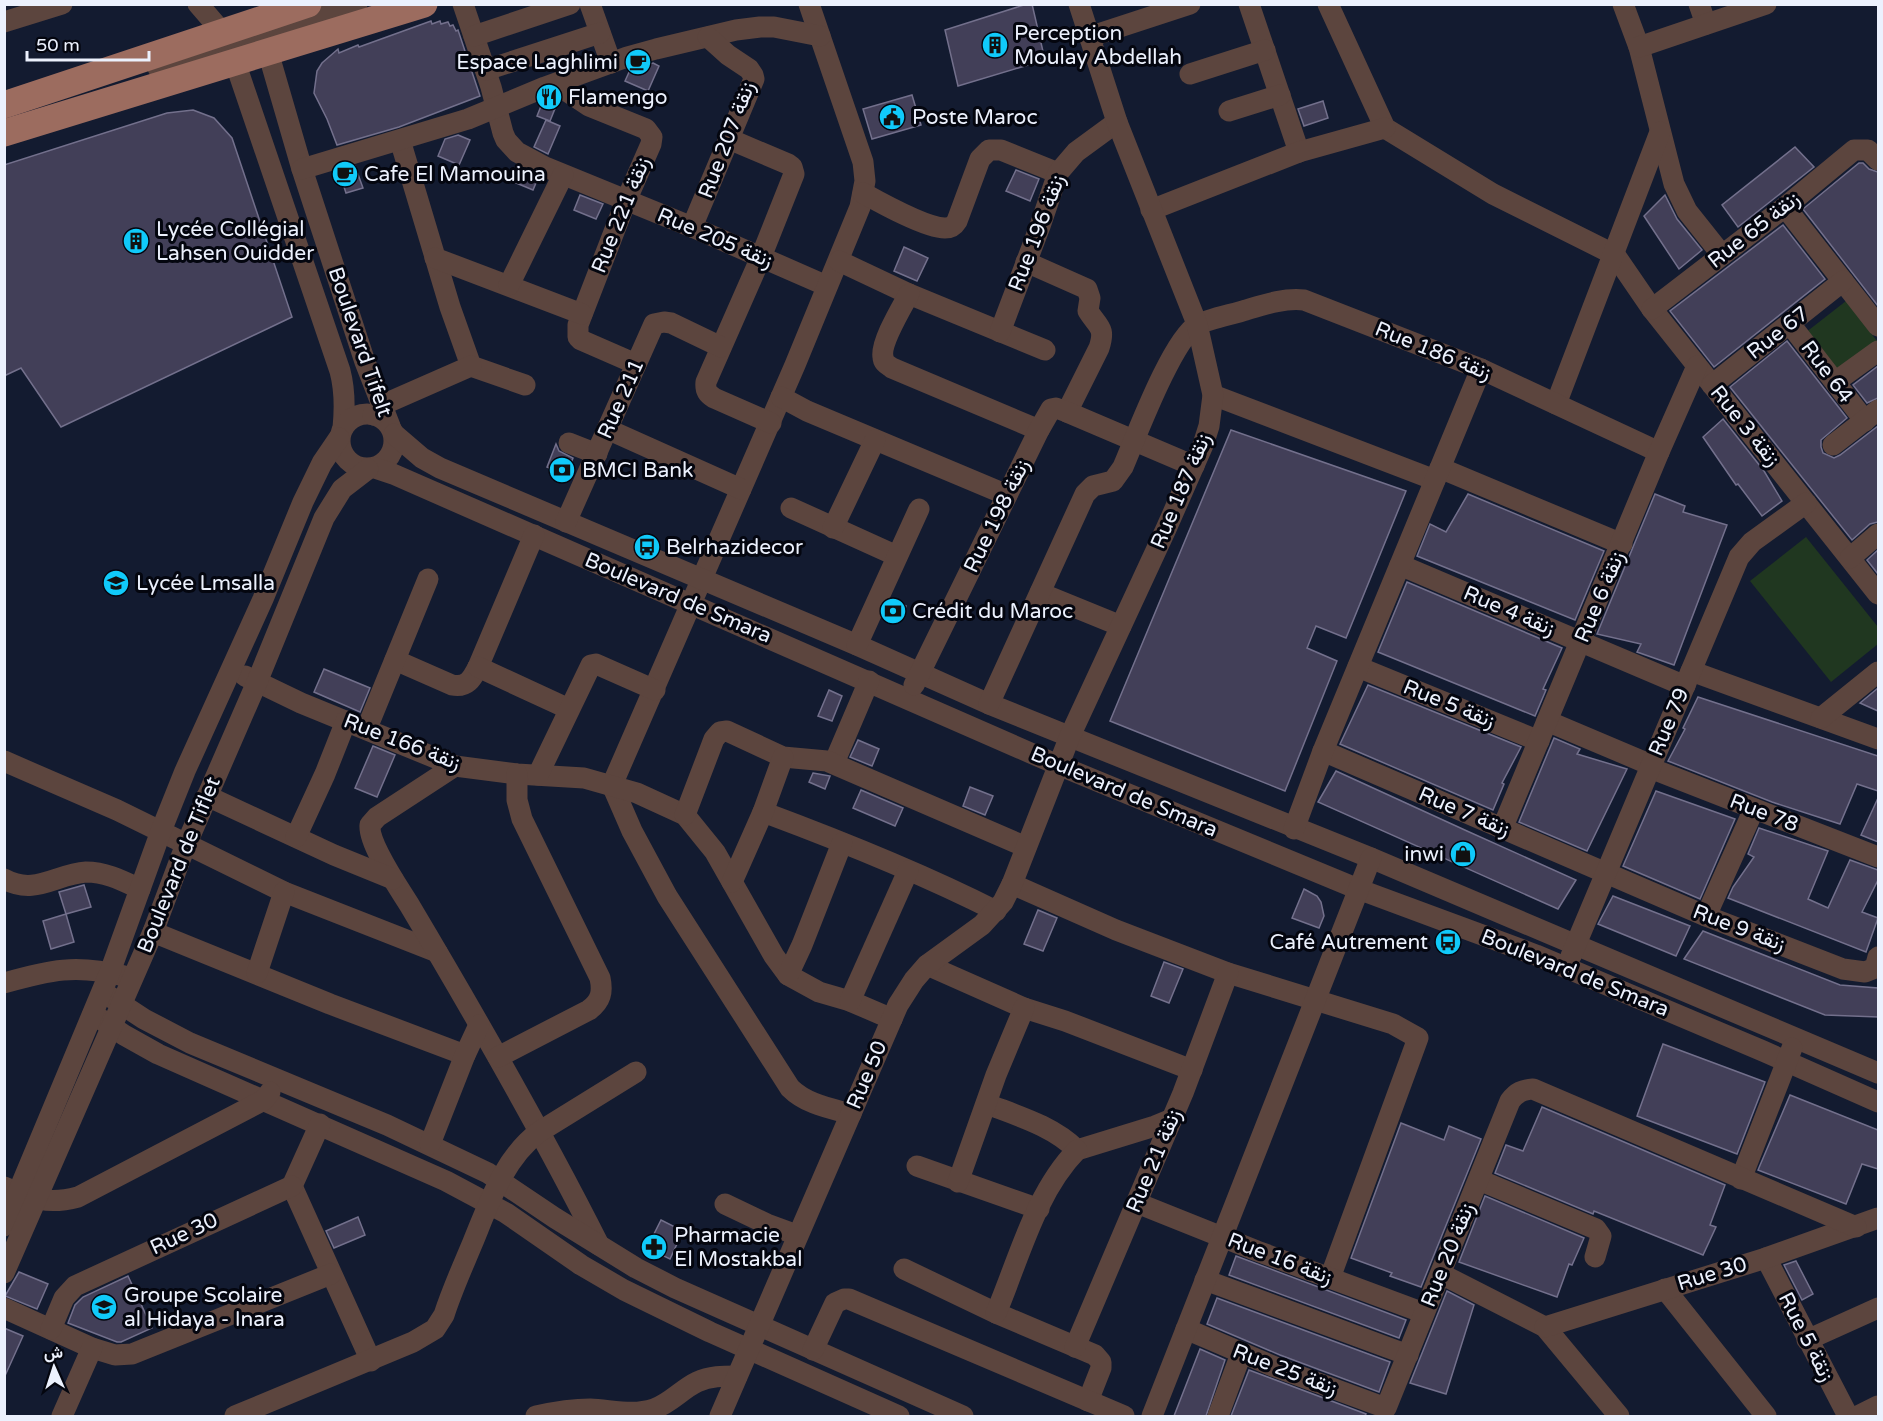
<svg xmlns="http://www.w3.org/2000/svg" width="1883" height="1421" font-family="'Varela Round',Vazirmatn,sans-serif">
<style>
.green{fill:#203720}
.building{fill:#423f58;stroke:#73708c;stroke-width:1.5}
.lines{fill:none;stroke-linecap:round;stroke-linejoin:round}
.minor{stroke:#5c453e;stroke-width:21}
.major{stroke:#9c6c5f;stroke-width:27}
.labels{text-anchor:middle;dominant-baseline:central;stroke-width:6;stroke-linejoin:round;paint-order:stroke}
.poi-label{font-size:21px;fill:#ecf1fd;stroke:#04060f;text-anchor:start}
.street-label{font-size:21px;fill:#ecf1fd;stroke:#04060f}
</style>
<rect width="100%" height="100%" fill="#131b30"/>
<g class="green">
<polygon points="1846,301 1877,341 1836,373 1805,333"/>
<polygon points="1806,537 1878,627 1878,644 1831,682 1750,581"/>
</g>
<g class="building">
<polygon points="1027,4 1032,4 1045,60 958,86 945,30"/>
<polygon points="431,21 432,24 440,21 441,24 448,22 450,26 453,25 456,31 458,30 480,96 399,127 337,145 327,119 314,93 317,71 322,63 338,49 339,53 358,45 359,47"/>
<polygon points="653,63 659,66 648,91 625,81 630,70"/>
<polygon points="912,95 921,125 872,139 863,109"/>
<polygon points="553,98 558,101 550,121 537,116 543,101"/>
<polygon points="1323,101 1328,118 1304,126 1298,109"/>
<polygon points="193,110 214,118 232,138 292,317 61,427 21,368 4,376 4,165 167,113"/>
<polygon points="546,120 560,126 548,154 534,147"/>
<polygon points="458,135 470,140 459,165 438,156 445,139"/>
<polygon points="1795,147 1814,167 1738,227 1722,205"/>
<polygon points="1859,163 1863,163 1869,169 1878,172 1878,306 1803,209"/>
<polygon points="355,166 363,188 346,193 339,171"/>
<polygon points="516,166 538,178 533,190 509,180"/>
<polygon points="1016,170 1039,179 1030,201 1006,191"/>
<polygon points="580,195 603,204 596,219 574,210"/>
<polygon points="1665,195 1677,219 1702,250 1679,269 1644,216"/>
<polygon points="1783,225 1825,279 1714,367 1670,311"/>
<polygon points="904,247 928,258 917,281 894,271"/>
<polygon points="1787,341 1847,418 1821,440 1821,447 1823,453 1834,458 1840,455 1878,426 1878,522 1870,524 1852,540 1730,387"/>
<polygon points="1878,366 1878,398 1867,403 1853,385"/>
<polygon points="1723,419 1764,471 1782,501 1762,516 1738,484 1736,485 1703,437"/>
<polygon points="1231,430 1406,491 1346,638 1316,626 1307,648 1337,661 1285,791 1110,721"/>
<polygon points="556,444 559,451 573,458 566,475 547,467"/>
<polygon points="1468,494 1604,551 1575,620 1417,556 1430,524 1446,532"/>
<polygon points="1655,494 1685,506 1683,512 1727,525 1674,665 1637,652 1641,644 1597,634"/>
<polygon points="1878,550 1878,574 1867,560"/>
<polygon points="1407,582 1562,648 1543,689 1546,690 1535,716 1378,652"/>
<polygon points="891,600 906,606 902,618 886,612"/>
<polygon points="324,669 370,688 360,712 314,692"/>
<polygon points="1368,685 1521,747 1502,783 1504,784 1493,810 1340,744"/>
<polygon points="1878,688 1878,711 1860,703"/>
<polygon points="829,690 842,696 832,721 818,716"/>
<polygon points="1698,697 1878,756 1878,791 1857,784 1840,824 1772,802 1668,761 1685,729 1683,728"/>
<polygon points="1554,738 1580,749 1577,754 1627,769 1587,851 1519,822"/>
<polygon points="858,740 879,749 872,766 850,757"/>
<polygon points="373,746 395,755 377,797 355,788"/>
<polygon points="1336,771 1467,831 1576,880 1558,909 1318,802"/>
<polygon points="813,773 830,776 825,789 809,782"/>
<polygon points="970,787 993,796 985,815 963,806"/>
<polygon points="861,790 903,808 895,826 853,808"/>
<polygon points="1656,791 1735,819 1700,899 1623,866"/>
<polygon points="1878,798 1878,842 1861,835"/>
<polygon points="1759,828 1828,851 1808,899 1828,908 1850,860 1878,870 1878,880 1862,912 1878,918 1866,952 1728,898 1733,887 1754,857 1748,854"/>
<polygon points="84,885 91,907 66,914 59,892"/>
<polygon points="1304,889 1317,896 1321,902 1324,916 1319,928 1292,918"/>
<polygon points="1613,896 1690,926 1676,956 1598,924"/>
<polygon points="1038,910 1057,918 1043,951 1024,944"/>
<polygon points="66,914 74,942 51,949 43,921"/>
<polygon points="1703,931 1840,985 1878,988 1878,1017 1825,1015 1684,959"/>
<polygon points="1164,962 1183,969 1169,1003 1151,996"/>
<polygon points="1663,1044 1765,1082 1737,1154 1637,1116"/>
<polygon points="1790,1095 1878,1130 1878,1169 1862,1164 1846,1204 1758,1170"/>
<polygon points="1542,1107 1725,1185 1710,1225 1716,1227 1703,1255 1594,1211 1593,1214 1495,1173 1506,1145 1523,1151"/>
<polygon points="1401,1123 1444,1140 1449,1126 1481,1139 1421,1287 1390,1276 1392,1273 1351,1258"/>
<polygon points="1485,1196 1584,1238 1572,1265 1569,1264 1557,1297 1459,1262"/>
<polygon points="358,1217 365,1235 334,1248 326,1231"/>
<polygon points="661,1220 683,1231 670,1259 647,1248"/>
<polygon points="1236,1256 1406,1320 1399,1338 1229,1275"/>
<polygon points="1796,1261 1813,1294 1802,1300 1784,1265"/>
<polygon points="19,1272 48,1284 37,1309 5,1296"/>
<polygon points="128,1276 152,1328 121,1342 117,1342 68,1323 75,1305 83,1297"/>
<polygon points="1447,1291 1474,1305 1446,1394 1410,1383"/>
<polygon points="1217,1298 1390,1362 1379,1392 1280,1355 1207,1324"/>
<polygon points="4,1328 23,1336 4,1378"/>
<polygon points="1200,1349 1225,1360 1206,1416 1174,1416"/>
<polygon points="1249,1370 1366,1414 1365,1416 1231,1416"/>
</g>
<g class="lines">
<g class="minor">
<path d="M198,4L223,33L235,62L340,371C345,390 345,408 343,428"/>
<polyline points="463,4 491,87 503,133 506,140 517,152 545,167 692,227 827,286"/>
<polyline points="590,4 611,63"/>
<path d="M809,4L863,162L865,181L860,207L795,365L612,785L632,831L667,896L790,1088C806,1104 829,1108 851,1114"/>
<polyline points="1249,4 1299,152"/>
<polyline points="1328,4 1385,128 1493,194 1615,255 1652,309 1878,594"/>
<polyline points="1623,4 1639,47 1674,184 1687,211 1722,255"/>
<polyline points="1699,4 1706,24"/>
<polyline points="259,21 302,169 365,362 390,426"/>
<polyline points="4,22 62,4"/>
<polyline points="474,36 570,4"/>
<polyline points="1089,37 1190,4"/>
<polyline points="1639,47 1766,4"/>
<polyline points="158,68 357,4"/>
<polyline points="486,70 600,33"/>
<polyline points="1190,74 1265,50"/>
<polyline points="556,84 589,106 646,129 652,137 651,144 626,201 578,325 578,337 581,340 636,364"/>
<polyline points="1229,111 1280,95"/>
<path d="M729,139L788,164L792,167L794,174L761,257L706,382C705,391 708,394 714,398L771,423"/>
<polyline points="400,140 450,307 471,366 525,385"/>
<polyline points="302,169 468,119 545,87 627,57 656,49 736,30 760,27 774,27 820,36"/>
<path d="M863,193C881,203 926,228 945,228C951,228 954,226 957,221L980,159L989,150H1001L1058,173"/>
<polyline points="1785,207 1878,326"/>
<polyline points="1151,210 1299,152 1385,128"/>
<polyline points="692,227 754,79 753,75 749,69 728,55 708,37"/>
<polyline points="435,258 582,314"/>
<polyline points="839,261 909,294 1045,350"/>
<path d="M1026,262L1087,289L1090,298L1088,311C1098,327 1106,327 1099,348L1067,412"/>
<polyline points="509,285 563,175"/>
<path d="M909,294C902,307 880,343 883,357C883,363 888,365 892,368L1039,430"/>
<polyline points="1652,309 1785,207 1854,150 1868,150 1878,160"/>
<polyline points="1790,324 1865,421"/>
<polyline points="1000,332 1040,226 1058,173 1076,152 1117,122"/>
<polyline points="1835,382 1878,351"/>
<polyline points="1712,385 1843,281"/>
<polyline points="1213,395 1435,480"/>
<polyline points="781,397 807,411 1007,495"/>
<polyline points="1556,404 1660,132"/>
<circle cx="367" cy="441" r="27"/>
<polyline points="373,415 389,402 471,366"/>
<polyline points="607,429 741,489"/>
<polyline points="394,434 422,458 440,468 857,645 989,704 1371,858 1878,1073"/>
<polyline points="569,443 597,454"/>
<polyline points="1833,445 1878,410"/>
<polyline points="375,468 393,474 1058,765 1358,889 1536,955 1763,1051 1878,1102"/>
<polyline points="1440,468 1622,544"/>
<polyline points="791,508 897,556"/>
<polyline points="566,522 654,324 664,322 671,323 721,347"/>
<polyline points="833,528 875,440"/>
<polyline points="1850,558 1878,534"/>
<polyline points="1400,565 1685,686"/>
<polyline points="1040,593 1121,626"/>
<polyline points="857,645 919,509"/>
<path d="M395,660L452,685C467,688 472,679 478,667L534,535"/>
<polyline points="478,667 569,709"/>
<polyline points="1358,667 1539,741"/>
<polyline points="1691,671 1878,739"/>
<polyline points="245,676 301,703 455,766 517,774 584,778 637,793 685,815 715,852 774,956 788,975 819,992 850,1001 892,1019"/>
<polyline points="914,685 1039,430 1051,409 1056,408 1067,412 1194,466"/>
<path d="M989,704L1085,494L1093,486L1113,481L1123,467C1136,437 1172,340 1197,325C1207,319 1234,314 1246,310C1266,304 1284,298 1304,300L1481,369L1659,452"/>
<polyline points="1821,718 1878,672"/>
<polyline points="1547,721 1651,765"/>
<polyline points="367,728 428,579"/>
<polyline points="1323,751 1706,916 1843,969 1865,972 1875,968 1878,957"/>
<polyline points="4,761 117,810 284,892 437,952"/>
<polyline points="834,763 869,681"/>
<path d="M455,766L377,817L370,825C368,844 399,888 410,906C476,1017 541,1130 599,1245"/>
<polyline points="1650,768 1878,857"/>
<polyline points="538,775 591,665 596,664 655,690"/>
<polyline points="207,796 334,855 393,879"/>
<path d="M763,812C841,841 921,873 996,911"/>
<polyline points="685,815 714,739 720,732 727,731 783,757 827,761 1026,847"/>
<polyline points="1294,829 1323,751 1481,369"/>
<polyline points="1502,829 1659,452 1697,366"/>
<polyline points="296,837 325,774 346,721"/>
<path d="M4,879C35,896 56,874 86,872C106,872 123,881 140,889"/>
<polyline points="732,882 763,812 783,757"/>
<polyline points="1012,884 1116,930 1228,973 1393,1024 1418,1038 1330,1278"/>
<polyline points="1706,916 1754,809"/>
<polyline points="153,932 330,1004 465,1055"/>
<polyline points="1571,956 1739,557 1752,542 1806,503"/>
<polyline points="927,965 1024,1008 1065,1021 1192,1070"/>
<polyline points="257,973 284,892"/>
<polyline points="788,975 802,945 842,843"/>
<path d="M4,983C50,970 76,964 124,976"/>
<polyline points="103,992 144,1019 190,1043 387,1125 488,1173 555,1218 636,1268 675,1288 963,1416"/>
<polyline points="850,1001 908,871"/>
<polyline points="93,1014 124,1035 158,1054 446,1181 506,1213 581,1265 624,1290 710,1332 899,1416"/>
<path d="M498,1057L589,1010C601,1001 603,992 600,978L522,819L517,800V774"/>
<path d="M987,1104C1018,1116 1053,1126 1077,1150L1155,1126L1172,1119"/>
<polyline points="430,1144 465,1055 479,1025"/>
<polyline points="917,1166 1039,1209"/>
<polyline points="1741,1179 1792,1048"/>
<polyline points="1479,1180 1596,1229 1601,1236 1595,1257"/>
<polyline points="958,1182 996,1075 1024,1008"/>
<polyline points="292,1186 371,1361"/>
<polyline points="292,1186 320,1124"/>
<path d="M4,1187C32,1199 48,1205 78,1197L264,1100L270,1092"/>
<polyline points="1137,1203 1257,1251 1424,1313"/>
<polyline points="725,1204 767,1224 797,1235"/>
<polyline points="4,1226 110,972 161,831 185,771 263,599 303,502 322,463 339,438"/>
<polyline points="1766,1258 1848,1416"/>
<polyline points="904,1269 996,1313 1095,1355 1101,1362 1101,1368 1088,1401"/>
<polyline points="4,1273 153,932 183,852 257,682 324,518 342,489 368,469"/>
<polyline points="1441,1274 1545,1327 1619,1416"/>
<polyline points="1205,1280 1408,1355"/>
<polyline points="1665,1289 1766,1416"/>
<polyline points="4,1308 92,1348 115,1355 132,1354 331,1274"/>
<path d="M996,1313C1019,1259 1035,1193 1077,1150"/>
<polyline points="1545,1327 1766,1258 1878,1218"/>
<polyline points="51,1329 64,1298 75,1286 292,1186"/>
<path d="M1186,1329L1275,1367L1386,1408L1510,1101C1517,1092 1522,1090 1533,1089L1856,1227"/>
<polyline points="1807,1340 1878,1308"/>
<polyline points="1075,1347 1183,1093 1228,973"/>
<polyline points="813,1350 835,1303 844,1299 849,1299 1124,1416"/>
<polyline points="62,1416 92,1348"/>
<path d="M235,1416L413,1342L435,1329L444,1315C452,1290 463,1266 473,1242C489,1203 504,1158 539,1132L636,1072"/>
<path d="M536,1416C554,1412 572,1409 590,1409C612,1410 633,1416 654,1409C671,1403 682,1389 697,1382C710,1376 723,1376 737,1376"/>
<polyline points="720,1416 898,1005 914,980 927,965 982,925 1003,902 1012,884 1070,736 1166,529 1203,445 1209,426 1213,395 1197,324 1117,122 1079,4"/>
<polyline points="1152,1416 1371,858"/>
<polyline points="1218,1416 1241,1354"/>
<polyline points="1858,1416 1878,1406"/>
</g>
<g class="major">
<polyline points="4,105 308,4"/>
<polyline points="4,133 424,4"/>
</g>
</g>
<defs>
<symbol id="building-disc" viewBox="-11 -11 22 22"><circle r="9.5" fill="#10cafa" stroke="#04060f"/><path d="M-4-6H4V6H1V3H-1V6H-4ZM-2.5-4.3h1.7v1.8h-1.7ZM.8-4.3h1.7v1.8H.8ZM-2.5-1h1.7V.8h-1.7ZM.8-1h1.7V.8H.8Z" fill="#111"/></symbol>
<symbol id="cafe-disc" viewBox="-11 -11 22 22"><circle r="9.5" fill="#10cafa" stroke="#04060f"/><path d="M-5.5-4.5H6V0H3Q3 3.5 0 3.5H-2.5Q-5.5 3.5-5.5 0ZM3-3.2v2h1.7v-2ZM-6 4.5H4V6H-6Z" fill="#111"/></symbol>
<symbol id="restaurant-disc" viewBox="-11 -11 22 22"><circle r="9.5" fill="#10cafa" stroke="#04060f"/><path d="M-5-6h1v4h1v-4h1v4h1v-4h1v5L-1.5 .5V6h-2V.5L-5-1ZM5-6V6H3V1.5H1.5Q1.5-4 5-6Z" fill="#111"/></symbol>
<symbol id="civic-disc" viewBox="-11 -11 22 22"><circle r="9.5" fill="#10cafa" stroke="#04060f"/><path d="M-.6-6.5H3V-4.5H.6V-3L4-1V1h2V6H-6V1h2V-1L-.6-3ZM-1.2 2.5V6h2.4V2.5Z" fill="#111"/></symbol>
<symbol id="bank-disc" viewBox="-11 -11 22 22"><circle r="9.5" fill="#10cafa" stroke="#04060f"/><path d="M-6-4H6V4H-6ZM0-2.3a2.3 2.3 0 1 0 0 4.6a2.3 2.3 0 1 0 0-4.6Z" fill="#111"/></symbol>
<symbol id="bus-disc" viewBox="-11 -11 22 22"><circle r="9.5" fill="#10cafa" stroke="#04060f"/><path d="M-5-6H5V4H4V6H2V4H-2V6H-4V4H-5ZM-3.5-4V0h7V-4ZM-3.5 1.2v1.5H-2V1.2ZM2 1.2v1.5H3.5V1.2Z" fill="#111"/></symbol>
<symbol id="school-disc" viewBox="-11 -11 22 22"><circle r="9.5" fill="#10cafa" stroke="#04060f"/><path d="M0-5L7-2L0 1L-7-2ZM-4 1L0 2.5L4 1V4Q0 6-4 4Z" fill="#111"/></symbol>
<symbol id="shop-disc" viewBox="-11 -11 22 22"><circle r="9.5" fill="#10cafa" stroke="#04060f"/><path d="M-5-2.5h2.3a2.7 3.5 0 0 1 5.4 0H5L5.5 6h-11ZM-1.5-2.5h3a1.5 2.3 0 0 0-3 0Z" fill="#111"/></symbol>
<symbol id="pharmacy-disc" viewBox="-11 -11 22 22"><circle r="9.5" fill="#10cafa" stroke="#04060f"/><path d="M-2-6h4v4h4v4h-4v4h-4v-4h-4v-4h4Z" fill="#111"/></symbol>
</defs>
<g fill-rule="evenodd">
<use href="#building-disc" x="980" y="30" width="30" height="30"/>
<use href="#cafe-disc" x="623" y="47" width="30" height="30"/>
<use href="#restaurant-disc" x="534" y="82" width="30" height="30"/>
<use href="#civic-disc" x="877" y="102" width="30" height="30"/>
<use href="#cafe-disc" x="330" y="159" width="30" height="30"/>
<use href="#building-disc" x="121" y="226" width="30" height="30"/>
<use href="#bank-disc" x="547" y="455" width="30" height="30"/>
<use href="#bus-disc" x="632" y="532" width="30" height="30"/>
<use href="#school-disc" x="101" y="568" width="30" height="30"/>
<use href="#bank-disc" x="878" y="596" width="30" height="30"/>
<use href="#shop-disc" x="1448" y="839" width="30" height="30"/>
<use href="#bus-disc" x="1433" y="927" width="30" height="30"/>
<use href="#pharmacy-disc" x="639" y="1232" width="30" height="30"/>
<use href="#school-disc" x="89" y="1292" width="30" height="30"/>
</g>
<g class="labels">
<g class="poi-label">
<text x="1014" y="33">Perception<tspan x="1014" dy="24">Moulay Abdellah</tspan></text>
<text x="618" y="62" text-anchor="end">Espace Laghlimi</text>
<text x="568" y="97">Flamengo</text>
<text x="912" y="117">Poste Maroc</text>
<text x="364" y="174">Cafe El Mamouina</text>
<text x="156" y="229">Lycée Collégial<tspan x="156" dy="24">Lahsen Ouidder</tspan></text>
<text x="582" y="470">BMCI Bank</text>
<text x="666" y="547">Belrhazidecor</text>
<text x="136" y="583">Lycée Lmsalla</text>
<text x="912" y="611">Crédit du Maroc</text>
<text x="1444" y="854" text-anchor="end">inwi</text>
<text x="1428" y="942" text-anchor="end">Café Autrement</text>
<text x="674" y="1235">Pharmacie<tspan x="674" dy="24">El Mostakbal</tspan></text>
<text x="124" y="1295">Groupe Scolaire<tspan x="124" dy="24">al Hidaya - Inara</tspan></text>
</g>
<g class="street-label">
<text transform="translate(727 140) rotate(-69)">Rue 207 زنقة</text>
<text transform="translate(621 215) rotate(-68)">Rue 221 زنقة</text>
<text transform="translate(1754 230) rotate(-38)">Rue 65 زنقة</text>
<text transform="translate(1037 233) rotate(-69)">Rue 196 زنقة</text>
<text transform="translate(715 238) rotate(23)">Rue 205 زنقة</text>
<text transform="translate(1778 333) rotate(-38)">Rue 67</text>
<text transform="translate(360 342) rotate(71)">Boulevard Tifelt</text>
<text transform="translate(1433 351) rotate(22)">Rue 186 زنقة</text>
<text transform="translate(1827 372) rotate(53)">Rue 64</text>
<text transform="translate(621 399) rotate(-66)">Rue 211</text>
<text transform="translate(1745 426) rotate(51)">Rue 3 زنقة</text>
<text transform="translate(1181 491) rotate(-67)">Rue 187 زنقة</text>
<text transform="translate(997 516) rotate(-64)">Rue 198 زنقة</text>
<text transform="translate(1600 597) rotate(-67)">Rue 6 زنقة</text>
<text transform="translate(678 598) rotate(23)">Boulevard de Smara</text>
<text transform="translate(1509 611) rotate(23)">Rue 4 زنقة</text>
<text transform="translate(1449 704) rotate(22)">Rue 5 زنقة</text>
<text transform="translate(1669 722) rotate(-67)">Rue 79</text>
<text transform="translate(402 742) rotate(21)">Rue 166 زنقة</text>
<text transform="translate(1124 792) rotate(23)">Boulevard de Smara</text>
<text transform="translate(1464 812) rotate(23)">Rue 7 زنقة</text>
<text transform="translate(1764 813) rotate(21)">Rue 78</text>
<text transform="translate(179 865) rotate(-68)">Boulevard de Tiflet</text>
<text transform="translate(1739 928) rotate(21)">Rue 9 زنقة</text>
<text transform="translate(1575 973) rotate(22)">Boulevard de Smara</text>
<text transform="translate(867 1075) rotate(-67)">Rue 50</text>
<text transform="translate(1154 1161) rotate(-67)">Rue 21 زنقة</text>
<text transform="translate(184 1234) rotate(-25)">Rue 30</text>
<text transform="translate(1448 1255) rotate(-68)">Rue 20 زنقة</text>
<text transform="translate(1280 1259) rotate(21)">Rue 16 زنقة</text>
<text transform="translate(1712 1274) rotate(-17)">Rue 30</text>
<text transform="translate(1806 1337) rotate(63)">Rue 5 زنقة</text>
<text transform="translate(1285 1370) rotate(21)">Rue 25 زنقة</text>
</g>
</g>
<rect width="1883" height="1421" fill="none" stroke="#ecf1fd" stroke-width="12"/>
<g transform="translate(54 1367) rotate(357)" stroke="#04060f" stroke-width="4.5" paint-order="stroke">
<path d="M0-4.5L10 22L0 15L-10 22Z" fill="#ecf1fd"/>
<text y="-9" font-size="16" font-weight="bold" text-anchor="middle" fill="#ecf1fd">ش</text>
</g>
<path d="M27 51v9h122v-9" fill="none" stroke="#ecf1fd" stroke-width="3"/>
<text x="36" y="51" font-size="18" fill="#ecf1fd" stroke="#04060f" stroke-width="4.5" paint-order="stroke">50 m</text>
</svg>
